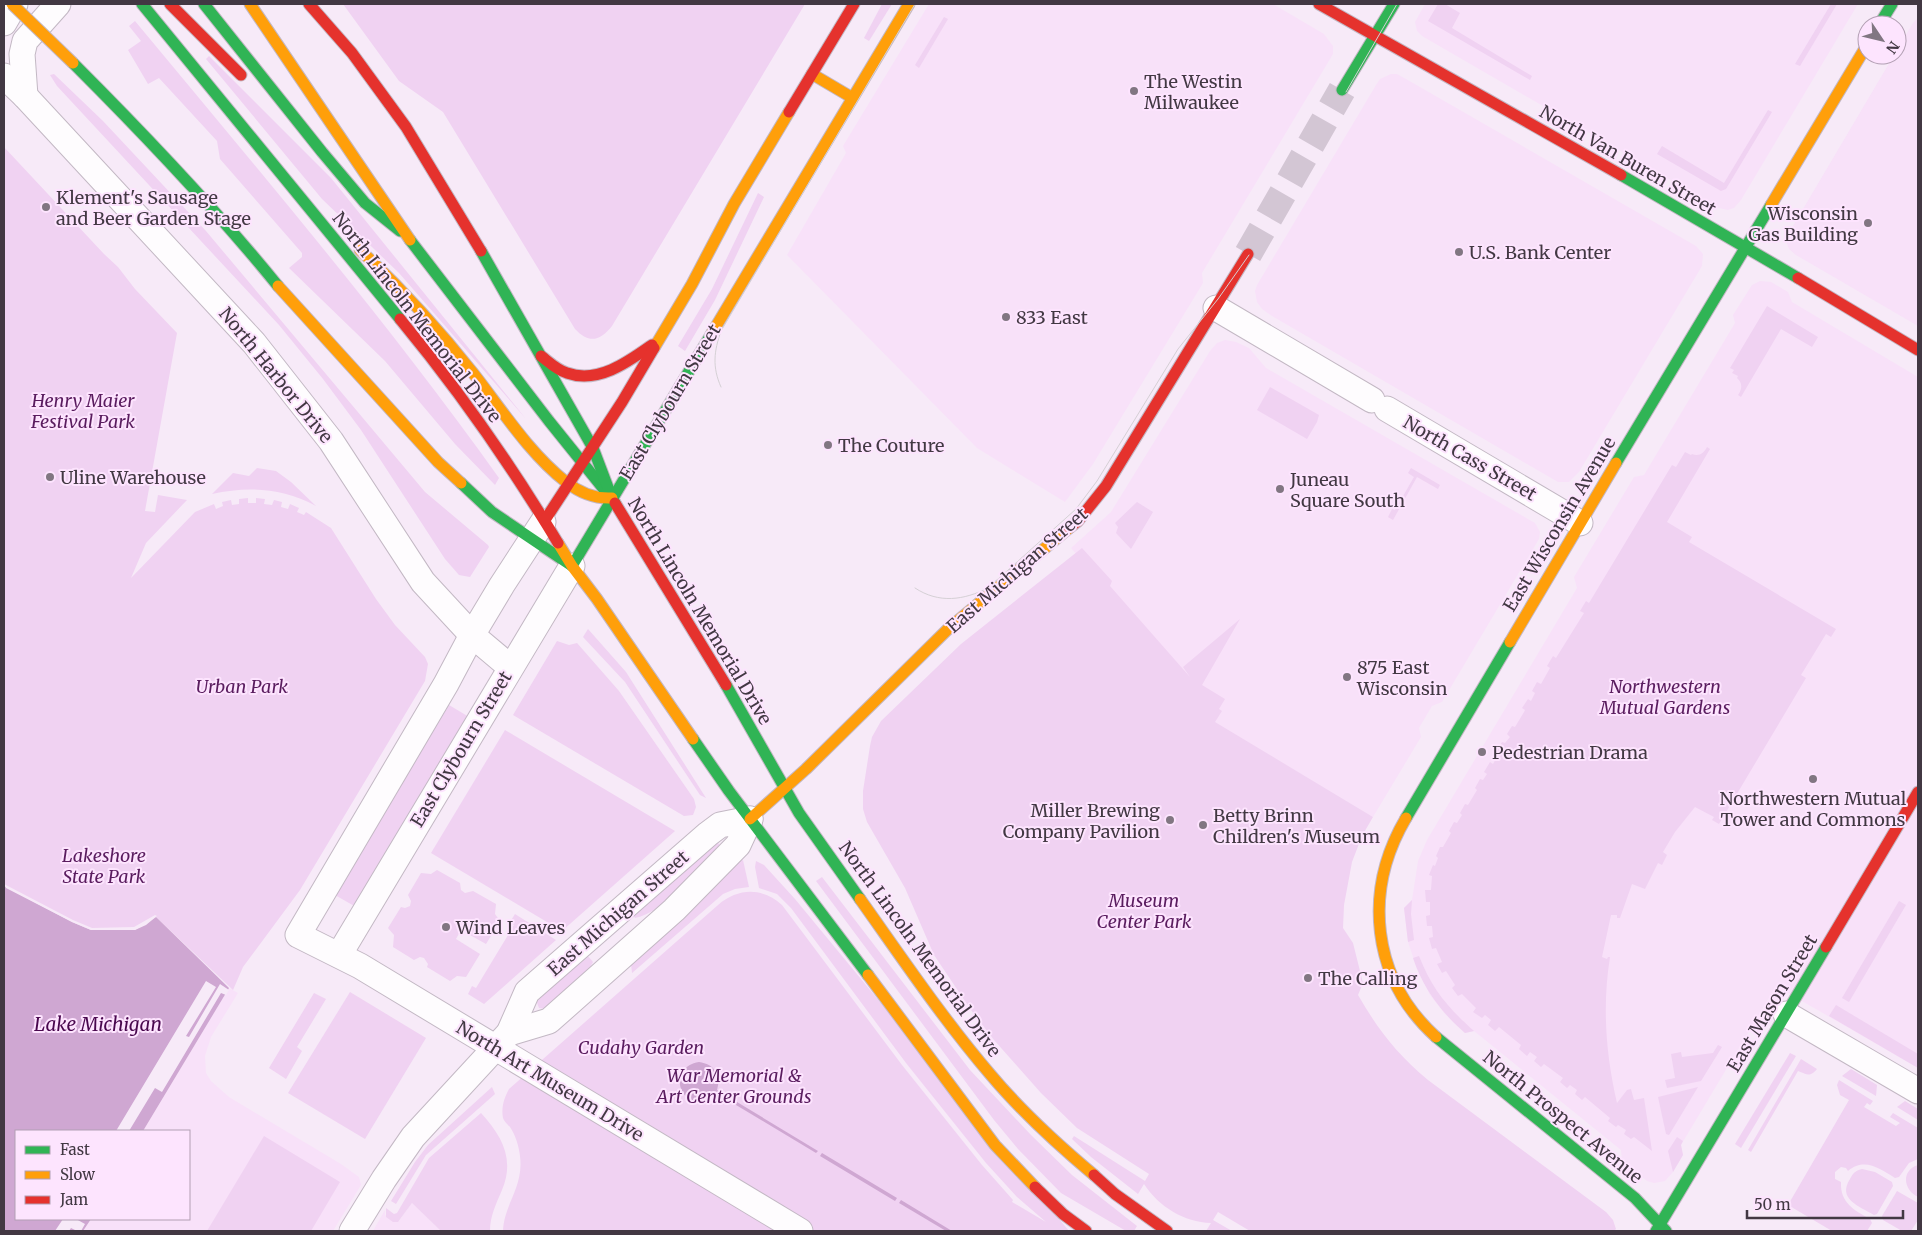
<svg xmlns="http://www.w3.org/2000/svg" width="1922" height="1235" font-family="Merriweather,serif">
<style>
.built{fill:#f8e1f9}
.green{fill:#f0d2f2}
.water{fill:#cfa7d2}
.pier{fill:#f7eaf8}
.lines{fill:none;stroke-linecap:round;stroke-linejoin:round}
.primary-tunnel{stroke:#d3c6d4;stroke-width:28;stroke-dasharray:28 14;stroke-linecap:butt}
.street-casing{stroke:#c3b8c4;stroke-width:27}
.fast-casing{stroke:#c3b8c4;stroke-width:13}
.slow-casing{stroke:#c3b8c4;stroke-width:13}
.jam-casing{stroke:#c3b8c4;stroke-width:13}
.street{stroke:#fefcfe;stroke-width:25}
.fast{stroke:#30b455;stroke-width:11}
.slow{stroke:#ff9f0a;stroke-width:11}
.jam{stroke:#e5322d;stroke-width:11}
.tram{stroke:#d5d0d5;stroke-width:1}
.slow-bridge-casing{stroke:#c3b8c4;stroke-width:13;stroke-linecap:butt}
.slow-bridge{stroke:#ff9f0a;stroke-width:11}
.poi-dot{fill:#817682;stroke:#fde4fe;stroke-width:2}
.labels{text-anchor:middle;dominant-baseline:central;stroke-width:4;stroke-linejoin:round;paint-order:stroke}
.poi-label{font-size:18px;fill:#423843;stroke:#fde4fe;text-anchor:start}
.street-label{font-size:18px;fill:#423843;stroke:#fde4fe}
.park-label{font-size:18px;font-style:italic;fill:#5a1c5f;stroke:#fde4fe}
.water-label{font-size:19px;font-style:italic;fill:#49074e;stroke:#fde4fe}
</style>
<rect width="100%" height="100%" fill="#f7eaf8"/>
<g class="built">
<polygon points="929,4 1273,4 1324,34 1333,46 1333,54 1202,273 1203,283 1093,464 1065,502 977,448 787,255 846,153 843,146"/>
<polygon points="1425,4 1858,4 1741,200 1734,208 1728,210 1719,208 1422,36 1417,31 1415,22"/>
<polygon points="1918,18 1918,326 1796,255 1789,249 1786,241 1790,231 1894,55 1897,55 1897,50 1913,23"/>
<polygon points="1391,74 1397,74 1406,79 1696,246 1703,254 1702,266 1579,472 1569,482 1558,482 1272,316 1262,309 1257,302 1255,291 1257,285 1376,85 1380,79"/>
<polygon points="1760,281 1771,282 1788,292 1792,302 1918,377 1918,1068 1776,986 1681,1145 1683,1155 1673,1172 1665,1181 1654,1183 1647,1181 1622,1161 1621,1150 1474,1031 1465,1033 1446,1015 1430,995 1417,969 1408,942 1404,908 1412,900 1418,861 1427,840 1577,588 1574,577 1634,477 1644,475 1735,323 1733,315 1752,285"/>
<polygon points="1225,340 1236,342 1249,348 1266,368 1535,523 1540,532 1539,539 1442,702 1432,706 1419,728 1421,737 1373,817 1214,722 1218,716 1071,548 1111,512 1210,351 1217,343"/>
<polygon points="229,988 238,993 211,1037 205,1056 206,1073 211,1081 229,1097 341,1164 359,1177 361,1185 333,1231 83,1231 91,1219 189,1219 189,1131 143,1131"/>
<polygon points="412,1203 441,1231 373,1231 385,1210 385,1215 399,1221"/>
</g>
<g class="green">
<path d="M343,4H805L612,326C600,341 589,344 575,329L443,112L399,81Z"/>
<polygon points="882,4 892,4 869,41 864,38"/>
<polygon points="1438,4 1445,4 1460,13 1452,28 1532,76 1530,80 1428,21"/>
<polygon points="1831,4 1837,4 1800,66 1795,64"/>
<polygon points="944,17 948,19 919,68 915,65"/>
<path d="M135,21C259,171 386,319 499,478L495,485L455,444L385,361L289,268L302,257V253L220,159L217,141L159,78L148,84L128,50L141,41L129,26Z"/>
<polygon points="209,56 331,178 526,419 399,273 322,199 206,59"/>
<polygon points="54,74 103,121 206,231 425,492 488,545 489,547 470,577 459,575 445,559 361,430 323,379 279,325 57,86 50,75"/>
<polygon points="1768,110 1772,112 1726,189 1721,191 1657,154 1662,146 1724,183"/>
<polygon points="4,147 104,254 118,267 135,289 177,333 145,511 155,512 158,495 187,500 146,543 131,578 195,512 214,504 216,509 223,506 222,502 231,500 232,505 239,504 239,499 248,498 248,503 256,503 256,498 265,499 264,504 272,505 274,500 282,502 281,507 288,509 290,504 299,508 297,512 304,515 306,512 331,528 376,599 395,625 425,657 428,664 425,681 300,890 243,967 233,990 156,917 135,930 91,930 72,922 4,886"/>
<polygon points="758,193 764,197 715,300 685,351 678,346 712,289"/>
<path d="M1767,306L1818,337L1812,347L1781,329L1741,397L1738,395C1742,389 1743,383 1737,378L1738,376L1732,373L1734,370L1730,368Z"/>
<polygon points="1270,387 1319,415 1317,422 1307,439 1257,410"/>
<path d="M1707,447L1710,449L1667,522L1692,537L1689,542L1836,629L1831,637L1826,634L1801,675L1806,678L1719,824L1712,820L1714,817L1695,807L1675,832L1663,852L1667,855L1662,865L1658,863L1645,889L1632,884L1620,918H1617V915H1611L1602,957L1607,959L1608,957H1610C1602,1007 1606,1055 1617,1103L1627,1090L1631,1089L1634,1100L1644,1098L1652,1151L1634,1137L1631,1139L1624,1134L1626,1130L1618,1125L1616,1127L1608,1121L1610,1118L1585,1097L1582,1100L1575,1094L1577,1090L1570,1085L1567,1088L1560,1082L1563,1078L1544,1064L1541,1067L1534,1061L1537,1057L1530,1052L1527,1056L1519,1049L1521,1045L1499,1027L1495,1031L1488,1025L1491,1020L1485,1015L1482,1018L1473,1012L1476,1008L1462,994L1458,996L1452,988L1455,985L1446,971L1442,973L1437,964L1442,962L1436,948L1432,949L1429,938L1433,937L1432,926H1427L1426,916L1430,915V902H1426L1425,890H1431L1432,876L1429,875L1433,865L1435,866L1438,858L1436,856L1440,847H1443L1451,833L1449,831L1454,822L1457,823L1462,815L1460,813L1465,804L1468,805L1477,790L1475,788L1480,779L1483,780L1487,774L1484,772L1490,762L1493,764L1499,753L1497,751L1502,742L1505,743L1510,737L1507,734L1512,726L1515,727L1524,712L1525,710L1522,708L1528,699L1531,701L1535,693L1532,691L1537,682L1541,684L1550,668L1547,666L1553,656L1556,658L1584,613L1580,611L1586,601L1589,603L1672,465L1676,467L1685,452L1691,455L1692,454C1699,457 1704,453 1707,447Z"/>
<path d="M257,468L276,471L291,482L316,506C282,488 249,486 212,494L233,473L249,476Z"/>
<polygon points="1411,468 1440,485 1438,489 1417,477 1393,520 1388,517 1392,509 1395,510 1414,477 1408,473"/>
<polygon points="1137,502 1153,512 1131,549 1116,533 1118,527 1115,523"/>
<path d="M1082,548L1112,581L1110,586L1190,677L1183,667L1240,619L1202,685L1225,699L1219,709L1222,711L1215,722L1373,817L1362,836L1352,862L1344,905L1343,928L1353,943L1363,983L1358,995C1379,1031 1396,1053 1428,1080L1606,1212L1613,1220L1616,1229L1614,1231H1250L1218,1212L1213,1220L1232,1231H1206L1211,1223C1184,1222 1159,1207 1144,1184L1138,1194L1091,1157L1072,1139L1074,1136L1145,1181L1149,1174L1077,1128L1041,1093L994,1040L971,1010L934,955L905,888L867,822L863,809V791L870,746L872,737L881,721L961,644Z"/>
<polygon points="588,629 626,672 706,798 700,795 625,682 583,637"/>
<polygon points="557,641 569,645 577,643 619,691 694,799 696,807 693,815 684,816 513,715"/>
<polygon points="449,705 469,717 356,907 335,895"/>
<polygon points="505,730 675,831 562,931 431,853"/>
<path d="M716,841L720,845C698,868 666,912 635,918L633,915Z"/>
<polygon points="743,860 749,887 735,889 723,894 632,973 631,964 659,940 734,864"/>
<path d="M756,861L764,865L795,899L1069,1231H503C504,1204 524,1187 520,1156C519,1147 516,1136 510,1127C508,1125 504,1121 503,1118C501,1108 504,1098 509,1089L718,905C738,888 762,887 782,905L902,1065L982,1165L1013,1200L1012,1202L1046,1222L1017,1197L986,1163L906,1063L791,908L777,894L759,888L755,867Z"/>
<polygon points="437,870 460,883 461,890 465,893 473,891 496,904 495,914 500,921 486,944 461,930 456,939 480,954 466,977 457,976 450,981 427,967 428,964 424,958 420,957 414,960 393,947 394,935 388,928 401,907 405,908 410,906 411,901 408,895 421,873 431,874"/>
<polygon points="822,877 970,1070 1031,1135 1072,1175 1137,1226 1134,1231 1126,1231 1061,1193 1018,1149 994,1120 816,881"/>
<polygon points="1412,900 1411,914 1414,940 1408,942 1404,908"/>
<polygon points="1899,901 1906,905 1849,1002 1842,998"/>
<polygon points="515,914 556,940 484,1004 468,994 472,986 476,988 514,925 510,922"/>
<polygon points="587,955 593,962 589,969 545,1009 539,1008 536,1000"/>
<path d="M1419,956C1432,989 1447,1007 1474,1031L1465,1033C1441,1012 1423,988 1413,958Z"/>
<polygon points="350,992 426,1038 365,1139 288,1093"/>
<polygon points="314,993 326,999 297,1047 302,1051 286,1079 269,1068"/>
<polygon points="1836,1005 1918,1054 1918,1068 1829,1016"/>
<polygon points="1718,1045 1722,1047 1701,1081 1667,1088 1665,1080 1675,1078 1671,1054 1681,1052 1682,1057 1713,1053"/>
<polygon points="1790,1053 1796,1056 1741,1148 1735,1144"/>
<path d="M1801,1059L1817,1069C1810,1078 1806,1074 1798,1071L1751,1152L1748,1150Z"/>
<polygon points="1851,1069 1877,1085 1876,1096 1842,1076"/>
<path d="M1839,1080L1873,1101L1870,1105L1867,1103L1864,1107L1896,1126L1900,1123L1890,1117L1893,1113L1918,1128V1159L1909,1163L1899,1177L1895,1178C1880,1169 1865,1157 1848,1171L1846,1168L1841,1167L1835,1172V1179L1841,1182C1840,1203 1854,1210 1870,1219L1872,1223L1867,1231H1832L1788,1205L1849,1100L1840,1095L1837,1085Z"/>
<polygon points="492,1087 495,1094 426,1155 396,1204 391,1201 415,1162 428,1145"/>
<polygon points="1698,1087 1669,1135 1666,1134 1658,1097"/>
<polygon points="1905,1101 1918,1109 1918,1120 1897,1107"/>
<path d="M481,1113C502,1136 515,1159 502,1190C496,1204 490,1216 490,1231H441L412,1203L398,1222H393L386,1217V1208L394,1214L397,1213L429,1158Z"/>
<polygon points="264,1136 340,1182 311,1231 207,1231"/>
<polygon points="1677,1137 1683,1141 1681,1145 1683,1155 1673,1172 1668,1151"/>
<path d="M1918,1165V1197C1903,1190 1901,1170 1918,1165Z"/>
<path d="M1862,1169L1875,1172L1892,1182L1893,1186L1877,1214L1874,1215C1859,1206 1837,1199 1850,1179C1853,1173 1855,1171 1862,1169Z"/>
<polygon points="1897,1191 1918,1203 1918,1220 1911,1231 1902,1231 1883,1220 1882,1216"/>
</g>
<g class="water">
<polygon points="4,886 72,922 91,930 135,930 156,917 229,988 143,1131 16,1131 16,1219 91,1219 83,1231 4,1231"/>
<path d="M699,1062C714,1064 722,1075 717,1090L728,1097L727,1100L716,1093C688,1123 660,1069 699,1062Z"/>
<polygon points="732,1099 818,1151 816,1153 731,1102"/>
<polygon points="822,1153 897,1198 895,1201 820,1156"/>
<polygon points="901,1200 952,1231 946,1231 899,1203"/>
</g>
<g class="pier">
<polygon points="4,884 73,920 92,928 134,927 155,915 157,916 146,925 135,930 91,930 72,922 6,888"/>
<polygon points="206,981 216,987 186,1036 189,1037 220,984 229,990 226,995 221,993 162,1092 155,1088 129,1131 116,1131"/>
<polygon points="63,1219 76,1219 85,1224 81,1231 74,1231 75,1230 71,1228 69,1231 55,1231"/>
</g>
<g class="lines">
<polyline class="primary-tunnel" points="1248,254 1342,90"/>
<defs>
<g id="street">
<polyline points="4,23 15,4"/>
<polyline points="4,76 25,96 254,343 331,441 423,582 472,635 510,667"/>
<polyline points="25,96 22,54 25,41 58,4"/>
<polyline points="1216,308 1372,400"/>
<polyline points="1387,409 1580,523"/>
<polyline points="543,522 502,585 472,635 446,684 298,935 360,966 800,1231"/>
<polyline points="339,955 572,566"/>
<polyline points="1786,1014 1918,1091"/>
<polyline points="509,1033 549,1021 674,910 738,845 750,819"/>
<polyline points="352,1231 384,1179 413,1137 509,1033 527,992 708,834 720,825 750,819"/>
</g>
<g id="fast">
<polyline points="142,4 400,319"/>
<polyline points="204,4 322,152 365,203 400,231"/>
<polyline points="1879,25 1892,4"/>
<path d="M73,63C145,135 214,207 278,286"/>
<polyline points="1342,90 1394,4"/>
<polyline points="1621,175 1798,278"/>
<polyline points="410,240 549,421 615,503"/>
<polyline points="481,251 593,448 612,498"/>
<polyline points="1616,463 1771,205"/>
<polyline points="461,483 492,512 572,566"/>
<polyline points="572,566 712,333"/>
<polyline points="726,685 799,813 860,899"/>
<polyline points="693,739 729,791 868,975"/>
<polyline points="1406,818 1510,642"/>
<polyline points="1436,1037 1635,1198 1666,1231"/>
<polyline points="1656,1231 1826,947"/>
</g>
<g id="slow">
<polyline points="250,4 410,240"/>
<polyline points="812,74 851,97"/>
<polyline points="1771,205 1867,45"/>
<path d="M360,250C401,288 438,329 473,373C502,410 529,453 566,482C580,493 595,499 612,498"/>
<polyline points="278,286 438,462 461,483"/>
<polyline points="712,333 909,4"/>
<polyline points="654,348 692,284 734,204 789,112"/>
<polyline points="558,543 572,566 597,599 693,739"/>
<polyline points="1510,642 1616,463"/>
<path d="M1406,818C1363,891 1371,978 1436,1037"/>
<polyline points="750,819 806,769 948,629 1069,528"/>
<path d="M860,899C902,958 943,1019 990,1074C1021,1111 1057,1144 1094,1175"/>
<polyline points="868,975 995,1145 1035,1187"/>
</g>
<g id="jam">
<polyline points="170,4 241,75"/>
<polyline points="309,4 352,53 406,127 481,251"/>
<polyline points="1319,4 1621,175"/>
<polyline points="789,112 854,4"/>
<polyline points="1798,278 1918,350"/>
<path d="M400,319C458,389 511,465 558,543"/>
<path d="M541,356C549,362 557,370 567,373C598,384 628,362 652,345"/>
<polyline points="615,503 726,685"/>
<polyline points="545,520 622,402 654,348"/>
<polyline points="1069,528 1078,521 1106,486 1248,254"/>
<polyline points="1826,947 1918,792"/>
<polyline points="1094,1175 1115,1194 1167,1231"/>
<polyline points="1035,1187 1063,1214 1086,1231"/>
</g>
</defs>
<use href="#street" class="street-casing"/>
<use href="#fast" class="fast-casing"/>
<use href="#slow" class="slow-casing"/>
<use href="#jam" class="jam-casing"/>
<use href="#street" class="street"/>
<use href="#fast" class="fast"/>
<use href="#slow" class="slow"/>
<use href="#jam" class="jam"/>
<g class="tram">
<polyline points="1346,92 1397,4"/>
<path d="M721,387C712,367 714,351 721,331L915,4"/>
<path d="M915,588C939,604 964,600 988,588L1076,509L1097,481L1178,349L1218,299L1249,255"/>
</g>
<defs>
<polyline id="slow-bridge" points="12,4 73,63"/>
</defs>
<use href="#slow-bridge" class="slow-bridge-casing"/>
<use href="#slow-bridge" class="slow-bridge"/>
</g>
<g class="poi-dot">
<circle cx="1134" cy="91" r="5"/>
<circle cx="46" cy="207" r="5"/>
<circle cx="1868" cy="223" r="5"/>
<circle cx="1459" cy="252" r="5"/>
<circle cx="1006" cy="317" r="5"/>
<circle cx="828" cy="445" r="5"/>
<circle cx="50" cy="477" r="5"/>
<circle cx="1280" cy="489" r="5"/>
<circle cx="1347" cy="677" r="5"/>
<circle cx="1482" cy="752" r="5"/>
<circle cx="1813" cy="779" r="5"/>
<circle cx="1170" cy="820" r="5"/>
<circle cx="1203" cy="825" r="5"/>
<circle cx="446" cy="927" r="5"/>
<circle cx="1308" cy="978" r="5"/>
</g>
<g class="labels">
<g class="poi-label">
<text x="1144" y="81">The Westin<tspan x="1144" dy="21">Milwaukee</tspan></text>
<text x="56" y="197">Klement's Sausage<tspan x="56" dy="21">and Beer Garden Stage</tspan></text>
<text x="1858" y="213" text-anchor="end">Wisconsin<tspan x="1858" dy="21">Gas Building</tspan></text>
<text x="1469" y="252">U.S. Bank Center</text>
<text x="1016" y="317">833 East</text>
<text x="838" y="445">The Couture</text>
<text x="60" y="477">Uline Warehouse</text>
<text x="1290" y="479">Juneau<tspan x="1290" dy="21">Square South</tspan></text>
<text x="1357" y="667">875 East<tspan x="1357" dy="21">Wisconsin</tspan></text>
<text x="1492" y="752">Pedestrian Drama</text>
<text x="1813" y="798" text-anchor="middle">Northwestern Mutual<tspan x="1813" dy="21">Tower and Commons</tspan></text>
<text x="1160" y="810" text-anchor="end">Miller Brewing<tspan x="1160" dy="21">Company Pavilion</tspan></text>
<text x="1213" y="815">Betty Brinn<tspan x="1213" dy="21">Children's Museum</tspan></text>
<text x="456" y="927">Wind Leaves</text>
<text x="1318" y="978">The Calling</text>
</g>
<g class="street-label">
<text transform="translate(1628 160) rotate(30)">North Van Buren Street</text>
<text transform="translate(417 317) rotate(52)">North Lincoln Memorial Drive</text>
<text transform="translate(276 375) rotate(51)">North Harbor Drive</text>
<text transform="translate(670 402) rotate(-59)">East Clybourn Street</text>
<text transform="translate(1470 458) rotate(30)">North Cass Street</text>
<text transform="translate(1559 524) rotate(-59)">East Wisconsin Avenue</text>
<text transform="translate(1017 570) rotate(-41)">East Michigan Street</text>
<text transform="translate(700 611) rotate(59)">North Lincoln Memorial Drive</text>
<text transform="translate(461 749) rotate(-59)">East Clybourn Street</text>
<text transform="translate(618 913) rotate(-41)">East Michigan Street</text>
<text transform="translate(920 949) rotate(54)">North Lincoln Memorial Drive</text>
<text transform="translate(1772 1003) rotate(-59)">East Mason Street</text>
<text transform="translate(550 1081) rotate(31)">North Art Museum Drive</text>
<text transform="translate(1563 1117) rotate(39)">North Prospect Avenue</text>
</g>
<g class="park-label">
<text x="83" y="400">Henry Maier<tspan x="83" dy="21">Festival Park</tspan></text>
<text x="242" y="686">Urban Park</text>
<text x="1665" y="686">Northwestern<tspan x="1665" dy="21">Mutual Gardens</tspan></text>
<text x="104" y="855">Lakeshore<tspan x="104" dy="21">State Park</tspan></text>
<text x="1144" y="900">Museum<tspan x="1144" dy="21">Center Park</tspan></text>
<text x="641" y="1047">Cudahy Garden</text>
<text x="734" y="1075">War Memorial &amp;<tspan x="734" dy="21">Art Center Grounds</tspan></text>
</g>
<g class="water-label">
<text x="98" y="1024">Lake Michigan</text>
</g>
</g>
<rect width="1922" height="1235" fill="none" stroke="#423843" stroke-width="10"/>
<rect x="15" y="1130" width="175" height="90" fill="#fde4fe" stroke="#b29fb3"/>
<rect x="25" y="1146" width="25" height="8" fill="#30b455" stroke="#b29fb3"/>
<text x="60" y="1155" font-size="15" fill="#423843">Fast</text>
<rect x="25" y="1171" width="25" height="8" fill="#ff9f0a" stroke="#b29fb3"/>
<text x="60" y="1180" font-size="15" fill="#423843">Slow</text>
<rect x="25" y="1196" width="25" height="8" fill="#e5322d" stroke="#b29fb3"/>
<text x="60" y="1205" font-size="15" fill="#423843">Jam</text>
<g transform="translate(1882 40) rotate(125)"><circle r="24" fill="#fde4fe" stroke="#b29fb3"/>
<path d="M0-4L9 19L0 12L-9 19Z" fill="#817682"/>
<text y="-8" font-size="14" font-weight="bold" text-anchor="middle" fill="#423843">N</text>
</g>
<path d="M1747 1210v8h156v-8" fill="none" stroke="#423843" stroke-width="2.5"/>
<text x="1754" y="1210" font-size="15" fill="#423843" stroke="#fde4fe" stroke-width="4" paint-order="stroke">50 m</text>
</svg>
